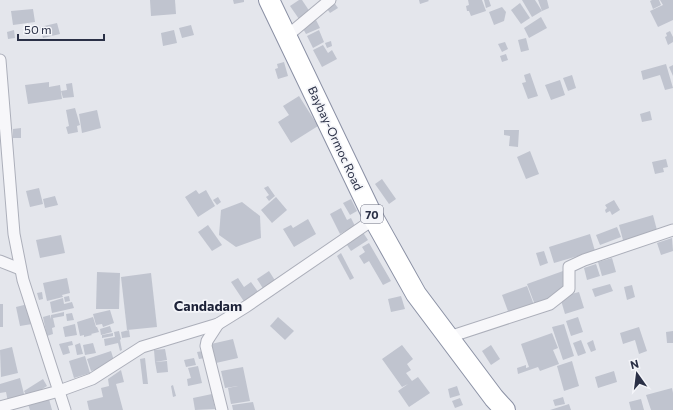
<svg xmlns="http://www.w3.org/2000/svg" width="673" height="410" font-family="Commissioner,sans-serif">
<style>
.building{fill:#c0c4cf}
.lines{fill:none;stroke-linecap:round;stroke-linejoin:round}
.street-casing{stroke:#acafba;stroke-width:13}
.highway-casing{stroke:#8a90a4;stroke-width:22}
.street{stroke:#f7f7fa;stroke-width:11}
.highway{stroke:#fff;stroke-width:20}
.labels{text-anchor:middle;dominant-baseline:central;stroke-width:3.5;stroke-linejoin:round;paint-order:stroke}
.shield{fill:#f4f5f9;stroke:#676b7c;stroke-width:1}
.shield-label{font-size:11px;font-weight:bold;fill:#2a3046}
.street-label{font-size:12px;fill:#2a3046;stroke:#f4f5f9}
.quarter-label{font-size:14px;font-weight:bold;fill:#1c2137;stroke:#f4f5f9}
</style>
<rect width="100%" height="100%" fill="#e4e6ec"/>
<g class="building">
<polygon points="150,0 175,0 176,14 151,16"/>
<polygon points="233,0 244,0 244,2 234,4"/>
<polygon points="299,0 302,0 310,12 299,19 290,6"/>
<polygon points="419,0 428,0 429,1 420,4"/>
<polygon points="468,0 482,0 486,11 471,16 469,11 467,11 466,6 469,5"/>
<polygon points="484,0 489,0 491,6 486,8"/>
<polygon points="522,0 535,0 542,11 532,17"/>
<polygon points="538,0 547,0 549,8 542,11"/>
<polygon points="652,0 659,0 661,5 653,9 650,1"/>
<polygon points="660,0 673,0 673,20 658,27 650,11 663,5"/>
<polygon points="333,1 338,8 330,13 325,6"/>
<polygon points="520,3 530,18 521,24 511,10"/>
<polygon points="502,7 506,12 504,21 494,25 489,12"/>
<polygon points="33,9 35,22 13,25 11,11"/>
<polygon points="541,17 547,28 529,38 524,28"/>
<polygon points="316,20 320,28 306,34 302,27"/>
<polygon points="57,23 60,34 43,38 40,27"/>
<polygon points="191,25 194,35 182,38 179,28"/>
<polygon points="14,30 15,38 8,39 7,32"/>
<polygon points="174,30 177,43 163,46 161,33"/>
<polygon points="319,30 324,42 313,48 307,36"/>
<polygon points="670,31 673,37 673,42 668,45 665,37 667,36 666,33"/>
<polygon points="526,38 529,50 521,52 518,40"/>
<polygon points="331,41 332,46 327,48 325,43"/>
<polygon points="505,42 508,49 502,52 498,44"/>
<polygon points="323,45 328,53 332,50 337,59 322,67 313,50"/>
<polygon points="506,54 508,60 502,62 500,56"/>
<polygon points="284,62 288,76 278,79 275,69 278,68 277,64"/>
<polygon points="666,64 673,88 665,90 660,75 643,80 641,71"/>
<polygon points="673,65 673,76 669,67"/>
<polygon points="530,73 538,96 528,99 522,83 526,82 524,75"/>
<polygon points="572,75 576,88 568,91 563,78"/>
<polygon points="560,80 565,95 551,100 545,85"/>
<polygon points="49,82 49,87 60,85 62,99 28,104 25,85"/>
<polygon points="72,83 74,97 63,98 61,91 67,90 66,84"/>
<polygon points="299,96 318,126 291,143 278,122 289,115 283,106"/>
<polygon points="75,108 80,125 77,126 78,132 68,134 66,127 69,126 66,110"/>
<polygon points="97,110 101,128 82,133 79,114"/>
<polygon points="650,111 652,120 642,122 640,114"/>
<polygon points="21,128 21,138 13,138 13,129"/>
<polygon points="504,130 519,130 518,147 509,146 510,136 504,135"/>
<polygon points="530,151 539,174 526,179 517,157"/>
<polygon points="666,159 668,167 663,168 664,172 655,174 652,162"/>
<polygon points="382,179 396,199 389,204 375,184"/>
<polygon points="268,186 275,196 269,201 266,197 269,195 264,188"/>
<polygon points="39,188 43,204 30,207 26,191"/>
<polygon points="196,190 199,194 206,190 215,206 198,217 185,197"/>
<polygon points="55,196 58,205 45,208 43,199"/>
<polygon points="218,197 221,202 217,205 213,200"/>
<polygon points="276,197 287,210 272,223 261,210"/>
<polygon points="351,199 357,211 350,215 343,203"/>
<polygon points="614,200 620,210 612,215 610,211 606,213 605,210 607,208 605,205"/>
<polygon points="242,202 260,216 261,238 236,247 219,235 221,210"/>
<polygon points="341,208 347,220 351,218 355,226 340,234 330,214"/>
<polygon points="653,215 658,234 624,244 619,225"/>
<polygon points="308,219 316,234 294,247 283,229 291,225 293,228"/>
<polygon points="208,225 222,245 212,251 198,232"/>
<polygon points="617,227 621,237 600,245 596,235"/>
<polygon points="362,231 368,240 351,251 345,242"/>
<polygon points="590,234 595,251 554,263 549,247"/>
<polygon points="61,235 65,253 40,258 36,240"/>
<polygon points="672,238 673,251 661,255 657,243"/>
<polygon points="369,243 391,281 383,285 369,261 364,264 359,256 365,252 362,247"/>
<polygon points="544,251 548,263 540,266 536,253"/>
<polygon points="341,253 354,278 350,280 337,256"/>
<polygon points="612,258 616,272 602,276 598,262"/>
<polygon points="596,264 600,276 587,280 584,268"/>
<polygon points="269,271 276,282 264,290 257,279"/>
<polygon points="563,271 568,287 554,298 535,305 527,284"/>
<polygon points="97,272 120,273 119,309 96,309"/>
<polygon points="151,273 157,327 127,330 121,277"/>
<polygon points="67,278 70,293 62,295 63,297 47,301 43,283"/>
<polygon points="238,278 244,287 251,282 259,293 245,303 231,282"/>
<polygon points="610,284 613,291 595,297 592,289"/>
<polygon points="632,285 635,297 627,300 624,287"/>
<polygon points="527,286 534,305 509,314 502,295"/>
<polygon points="42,292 43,299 39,300 37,293"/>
<polygon points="579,292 584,308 565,314 560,297"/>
<polygon points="69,296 70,301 65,302 64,297"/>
<polygon points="401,296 405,309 391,312 388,299"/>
<polygon points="63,298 64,304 72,302 74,308 52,313 50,302"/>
<rect x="0" y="304" width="3" height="23"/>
<polygon points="28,304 32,324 20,326 16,307"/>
<polygon points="110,310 114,323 103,327 102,324 96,325 93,314"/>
<polygon points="64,312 64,316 53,318 55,327 52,328 53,334 47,336 43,317 50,315 51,319 51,315"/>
<polygon points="72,313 74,320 67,321 66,314"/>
<polygon points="93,317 96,327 97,327 99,332 91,334 92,335 84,337 84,335 80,336 77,322"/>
<polygon points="278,317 294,331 285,340 270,326"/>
<polygon points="578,317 583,332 571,336 566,321"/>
<polygon points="75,324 77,335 65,337 63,327"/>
<polygon points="564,324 574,356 563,360 552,327"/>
<polygon points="110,326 112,332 101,335 100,329"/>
<polygon points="639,327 647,351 639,354 635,340 623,344 620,333"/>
<polygon points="129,330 130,337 122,338 121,332"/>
<polygon points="119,331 121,339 120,340 122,350 120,351 118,343 105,346 104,339 115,337 114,332"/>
<polygon points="673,331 673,343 667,343 666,332"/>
<polygon points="113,333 113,336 102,338 102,335"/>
<polygon points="552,333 558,348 553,350 559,364 540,371 538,367 518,374 517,368 526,365 526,368 529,367 521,344"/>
<polygon points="233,339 238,358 216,363 211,344"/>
<polygon points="581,340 586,353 578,356 573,343"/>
<polygon points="593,340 596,350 591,352 587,343"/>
<polygon points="72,341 73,345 68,346 70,353 63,355 59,344"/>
<polygon points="80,343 83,354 77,355 75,345"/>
<polygon points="93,343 96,353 85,355 83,345"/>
<polygon points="402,345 413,359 407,364 411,370 406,373 412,381 418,377 430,393 409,407 398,391 408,384 402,387 382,359"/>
<polygon points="491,345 500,359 491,365 482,351"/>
<polygon points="12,347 18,373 1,377 0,350"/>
<polygon points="165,349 167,360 155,362 154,350"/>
<polygon points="111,351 115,364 91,371 87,359"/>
<polygon points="203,351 205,358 199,359 197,352"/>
<polygon points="85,356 90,373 74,378 69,361"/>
<polygon points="145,358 148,384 143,384 140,359"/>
<polygon points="194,358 196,365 186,367 184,360"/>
<polygon points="167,361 168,372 157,373 155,362"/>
<polygon points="572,361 579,386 564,391 557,366"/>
<polygon points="198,366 202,383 188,386 187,379 191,378 188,368"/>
<polygon points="243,367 250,401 231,404 228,388 238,386 225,388 221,371"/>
<polygon points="121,370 124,382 116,384 123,410 89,410 87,401 103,397 101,388 109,386 108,379"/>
<polygon points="614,371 617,382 598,388 595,377"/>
<polygon points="20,378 25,398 8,402 6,392 0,393 0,384"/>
<polygon points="43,379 47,386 28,398 24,391"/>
<polygon points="173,385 176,396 173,397 171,386"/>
<polygon points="457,386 460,395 450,398 448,389"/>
<polygon points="672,388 673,393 673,410 651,410 646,395"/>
<polygon points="212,394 215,409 195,410 193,398"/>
<polygon points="563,397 565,404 555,406 553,400"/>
<polygon points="460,398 463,405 455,408 452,401"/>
<polygon points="49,399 52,410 30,410 28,404"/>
<polygon points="641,399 644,410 631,410 629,402"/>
<polygon points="253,402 255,410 233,410 232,405"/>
<polygon points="569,404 571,410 550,410"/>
</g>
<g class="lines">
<defs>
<g id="street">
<polyline points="287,36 330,0"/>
<polyline points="0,60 14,234 23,280 65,410"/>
<polyline points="0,261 20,269"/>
<polyline points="218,324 207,341 206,346 222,410"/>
<polyline points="449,337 550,304 569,289 569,267 584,260 673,230"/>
<polyline points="0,407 59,391 92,379 142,347 218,324 247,306 374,219"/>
</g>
<polyline id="highway" points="269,0 374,219 416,294 494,398 505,410"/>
</defs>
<use href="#street" class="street-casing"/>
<use href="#highway" class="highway-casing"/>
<use href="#street" class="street"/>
<use href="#highway" class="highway"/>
</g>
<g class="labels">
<rect class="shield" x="361" y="205" width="22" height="18" rx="3"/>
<g class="shield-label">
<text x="372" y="214">70</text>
</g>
<g class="street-label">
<text transform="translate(336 138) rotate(65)">Baybay-Ormoc Road</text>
</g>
<g class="quarter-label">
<text x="208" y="305">Candadam</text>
</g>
</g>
<g transform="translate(637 374) rotate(346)" stroke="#f4f5f9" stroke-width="3" paint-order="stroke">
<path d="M0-3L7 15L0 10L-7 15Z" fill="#2a3046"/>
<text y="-6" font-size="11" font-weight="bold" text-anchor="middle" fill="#2a3046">N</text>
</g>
<path d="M18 34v6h86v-6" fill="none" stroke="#2a3046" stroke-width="2"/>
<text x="24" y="34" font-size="12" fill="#2a3046" stroke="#f4f5f9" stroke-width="3" paint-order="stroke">50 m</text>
</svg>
